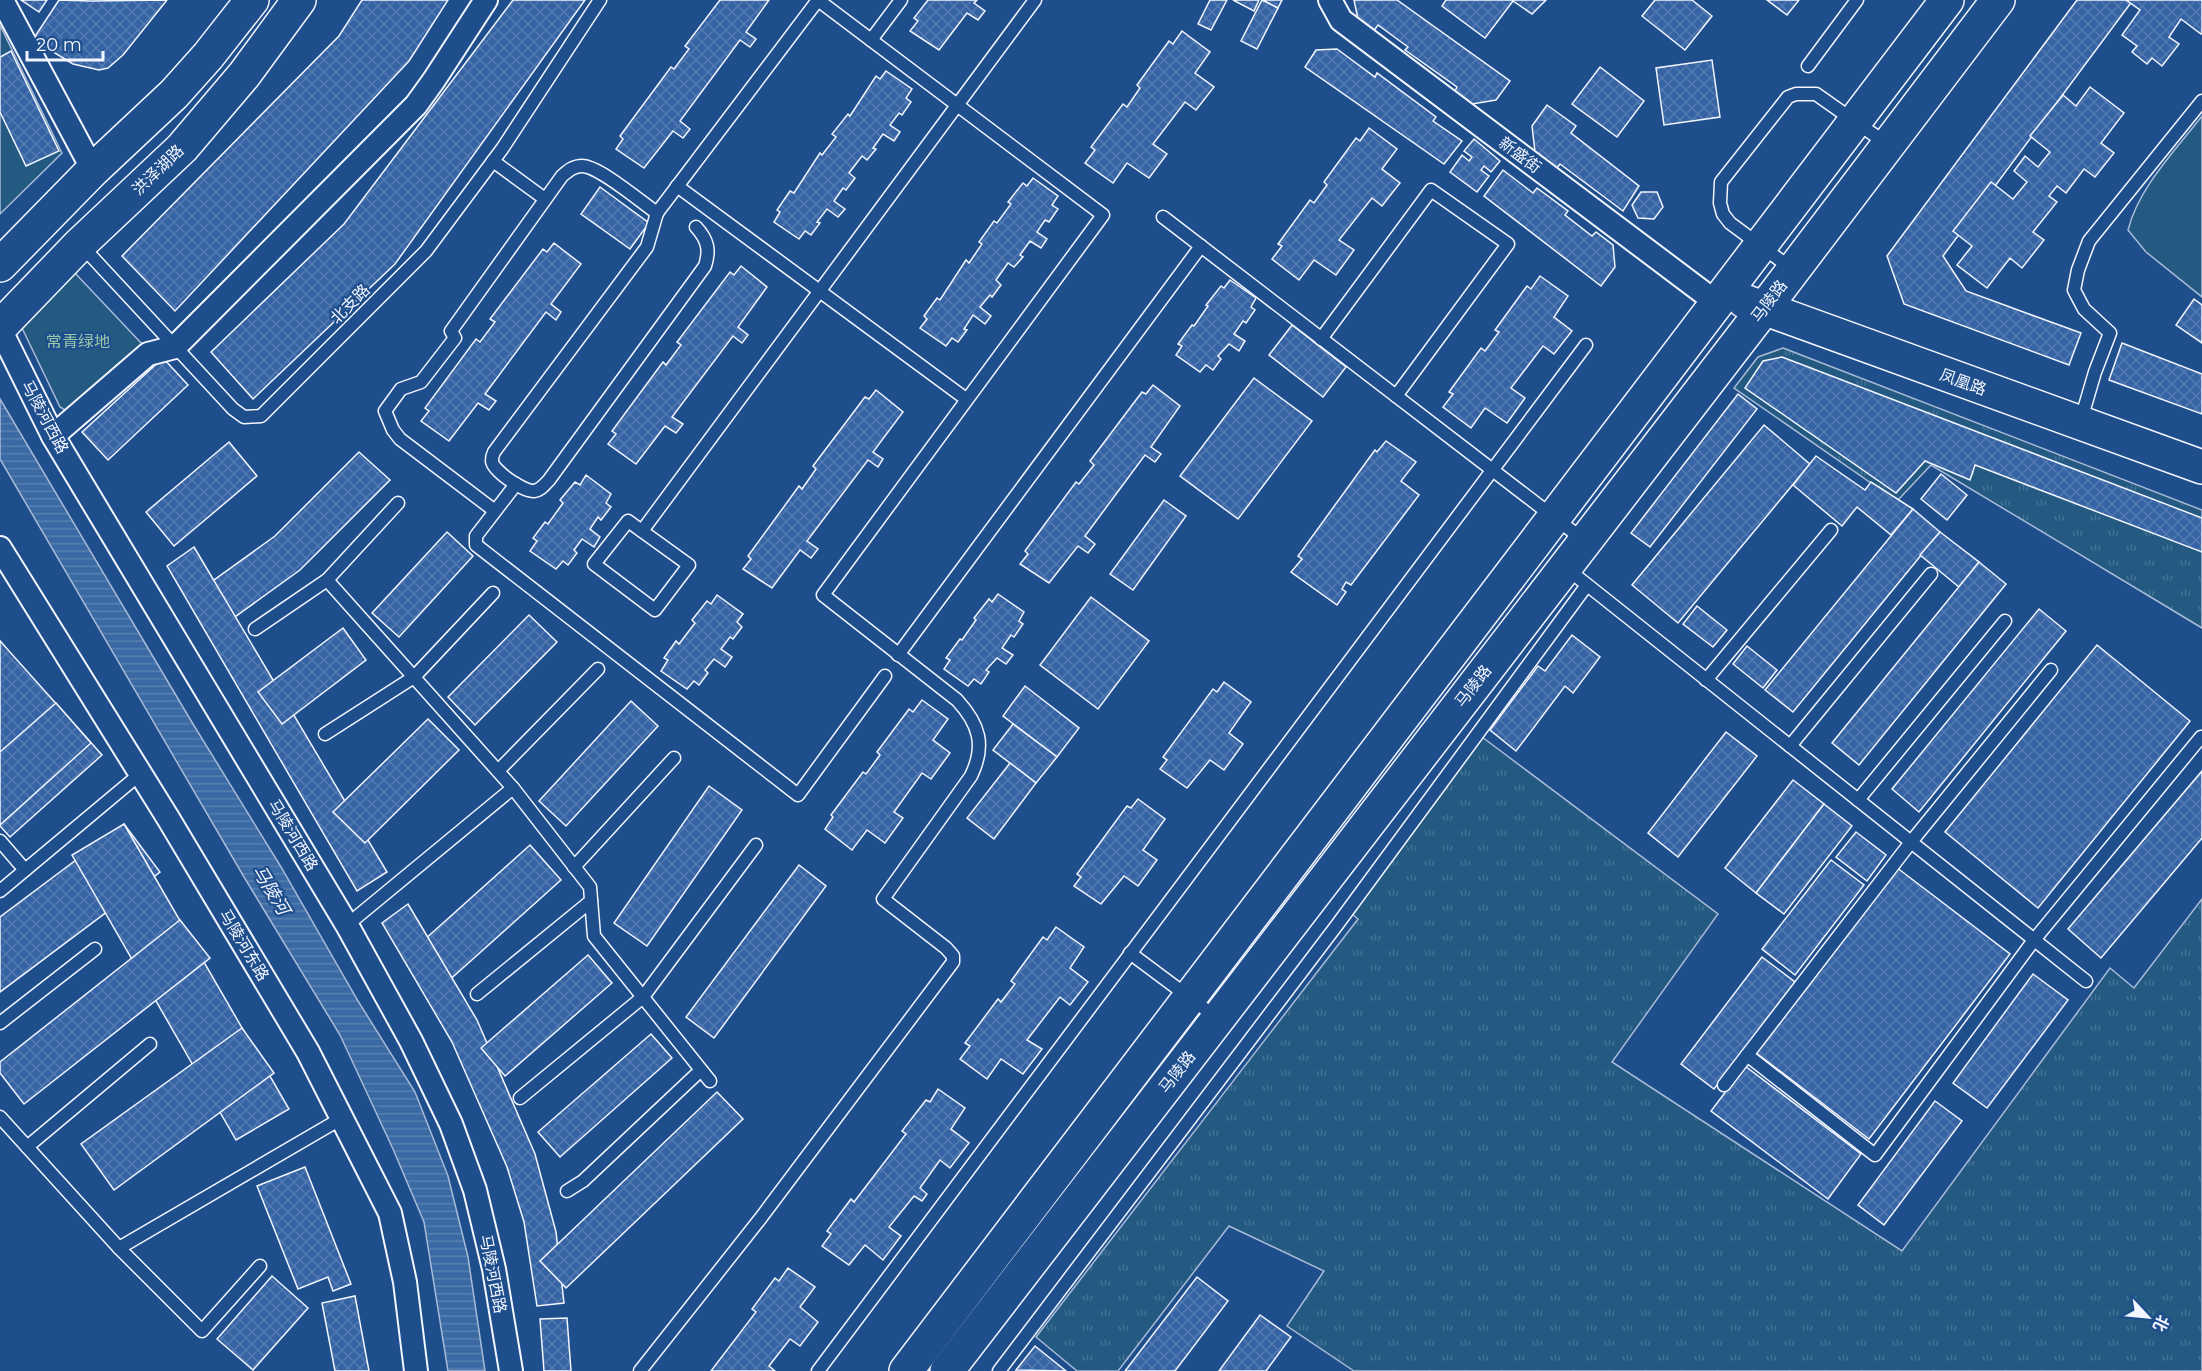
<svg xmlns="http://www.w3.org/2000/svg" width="2202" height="1371" font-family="Montserrat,'Noto Sans SC',sans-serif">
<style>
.grass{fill:url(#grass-tufts);stroke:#a8bbd7;stroke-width:1.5}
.green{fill:#245a82;stroke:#a8bbd7;stroke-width:1.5}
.water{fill:url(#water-rules);stroke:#a8bbd7;stroke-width:1.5}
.building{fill:url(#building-cross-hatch);stroke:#f2f6ff;stroke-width:1.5}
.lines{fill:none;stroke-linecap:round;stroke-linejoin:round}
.lane-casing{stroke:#f2f6ff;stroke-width:15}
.street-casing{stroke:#f2f6ff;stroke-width:26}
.secondary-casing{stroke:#f2f6ff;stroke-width:36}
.primary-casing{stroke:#f2f6ff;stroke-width:36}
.lane{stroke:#1f4e8c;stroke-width:12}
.street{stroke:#1f4e8c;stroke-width:22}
.secondary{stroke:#1f4e8c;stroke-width:33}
.primary{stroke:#1f4e8c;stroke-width:33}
.labels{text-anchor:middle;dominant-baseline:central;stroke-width:4.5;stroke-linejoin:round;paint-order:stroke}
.street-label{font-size:16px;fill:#f2f6ff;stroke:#1f4e8c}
.park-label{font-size:16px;fill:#97c8a6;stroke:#1f4e8c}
.water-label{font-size:18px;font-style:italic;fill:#f2f6ff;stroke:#1f4e8c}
</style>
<defs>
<pattern id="grass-tufts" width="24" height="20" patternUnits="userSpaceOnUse" patternTransform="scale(1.5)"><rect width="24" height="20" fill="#245a82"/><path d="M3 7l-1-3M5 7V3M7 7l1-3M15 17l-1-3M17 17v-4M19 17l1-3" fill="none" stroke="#447295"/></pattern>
<pattern id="water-rules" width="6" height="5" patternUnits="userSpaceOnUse" patternTransform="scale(1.5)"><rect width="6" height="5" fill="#3b69a3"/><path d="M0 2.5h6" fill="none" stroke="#587fb1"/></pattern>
<pattern id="building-cross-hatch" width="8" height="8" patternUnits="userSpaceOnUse" patternTransform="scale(1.5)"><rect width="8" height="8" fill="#3563a3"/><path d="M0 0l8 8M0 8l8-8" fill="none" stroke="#537ab1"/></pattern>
</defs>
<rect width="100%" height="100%" fill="#1f4e8c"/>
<g class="grass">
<polygon points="1783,348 2202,510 2202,628 1931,465 1897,501 1734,388 1758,357"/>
<polygon points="1478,734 1718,914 1612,1062 1902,1251 2110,968 2134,988 2202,899 2202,1371 1354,1371 1287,1326 1324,1271 1229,1226 1118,1371 1077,1371 1036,1337 1358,919 1346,909"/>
</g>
<g class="green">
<polygon points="0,25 62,153 0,214"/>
<path d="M2202,116V297L2146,252L2128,230C2139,187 2175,151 2202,116Z"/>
<polygon points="74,272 142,344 71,409 65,410 60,407 22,328 24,322"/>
</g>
<polygon class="water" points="0,399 193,724 281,867 358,1001 415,1092 448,1176 468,1257 485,1371 448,1371 424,1222 393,1149 340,1035 244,877 0,459"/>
<g class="building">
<polygon points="21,0 47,0 39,12"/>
<polygon points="59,0 91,1 167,0 123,55 108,68 99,70 73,64 40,44 34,38"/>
<polygon points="362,0 448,0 409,61 175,311 122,256 339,36"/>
<polygon points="513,0 585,0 395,264 253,399 211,352 344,224"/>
<polygon points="720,0 769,0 746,32 756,39 750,47 740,40 680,121 690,129 683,138 673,131 644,168 616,149 623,139 620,136 671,67 674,69 689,49 685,46"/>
<polygon points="928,0 977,0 974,3 985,11 978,20 967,13 939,50 910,31 918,21 914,18"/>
<polygon points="1210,0 1227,0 1211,30 1198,24"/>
<polygon points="1233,0 1259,0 1254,11"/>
<polygon points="1262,0 1278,8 1257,49 1241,41"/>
<polygon points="1263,0 1282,0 1278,8"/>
<polygon points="1354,0 1397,0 1510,81 1496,100 1472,104 1455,91 1457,87 1405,50 1408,47 1378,25 1373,32 1358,19"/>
<polygon points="1446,0 1546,0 1532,14 1513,1 1485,38 1442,6"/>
<polygon points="1655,0 1692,0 1712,16 1685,50 1642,16"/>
<polygon points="1767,0 1799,0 1787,15"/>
<polygon points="2077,0 2133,0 1943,256 1966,291 2081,333 2069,365 1904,304 1887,256"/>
<polygon points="2126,0 2202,0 2202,33 2201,34 2181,19 2169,37 2179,44 2162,66 2152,58 2147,64 2132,52 2137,46 2122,35 2140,10"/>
<polygon points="1182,31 1210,52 1195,73 1214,87 1196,110 1185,102 1153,144 1167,154 1149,178 1127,163 1113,183 1085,163 1095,150 1091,147 1123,104 1127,107 1140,88 1137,85 1169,41 1173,44"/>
<polygon points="1337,49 1375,77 1377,73 1436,117 1433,121 1462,141 1444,164 1305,67 1316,50"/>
<polygon points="11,51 59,151 26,166 0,112 0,57"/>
<polygon points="1712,60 1720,117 1664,125 1656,68"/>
<polygon points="1600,67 1644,101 1617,137 1572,104"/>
<polygon points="886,71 912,89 906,98 911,102 902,115 899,113 890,125 900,132 894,141 883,134 873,148 876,149 867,160 862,156 849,173 855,178 846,190 843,188 834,201 845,209 838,217 827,209 817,222 820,223 811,235 805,231 799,239 774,222 780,212 777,210 790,191 794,193 820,153 822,155 836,137 832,134 848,114 850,116 876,76 880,79"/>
<polygon points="2090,87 2124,113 2101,143 2114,153 2095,177 2084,169 2066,193 2057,186 2049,196 2057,202 2033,232 2044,240 2022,268 2010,258 1987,288 1957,265 1972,246 1953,231 1991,182 2013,199 2027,182 2014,171 2025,156 2038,167 2050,152 2030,136 2063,95 2076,106"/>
<polygon points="1547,105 1576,126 1571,133 1639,186 1623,211 1560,164 1557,168 1535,152 1532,126"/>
<polygon points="1369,128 1397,149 1382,169 1400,183 1382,206 1372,198 1339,240 1354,250 1336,275 1314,260 1299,280 1272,259 1282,246 1278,244 1310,200 1314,203 1327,185 1324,182 1356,138 1360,141"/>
<polygon points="1474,139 1500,161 1491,172 1484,166 1481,170 1489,176 1477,192 1450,172 1462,155 1469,161 1472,157 1464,151"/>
<polygon points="1503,170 1533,193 1537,188 1568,211 1565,215 1592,236 1596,232 1613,245 1615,267 1601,286 1484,196"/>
<polygon points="1033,178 1058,196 1052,205 1058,209 1049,222 1045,220 1037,232 1047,239 1041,248 1030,241 1020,255 1023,257 1014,267 1008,263 996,280 1001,285 992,297 990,295 980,307 991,316 985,324 973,315 964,329 967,330 958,342 952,338 946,346 920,328 927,319 924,316 937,298 940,300 966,260 969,263 982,244 979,242 994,221 997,223 1011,204 1008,202 1023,183 1027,186"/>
<polygon points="600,187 649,223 630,249 581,214"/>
<polygon points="1641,192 1657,192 1663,207 1654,219 1638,218 1632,205"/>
<polygon points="554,243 581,264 551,304 561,312 556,320 546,312 485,394 496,401 489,410 478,403 449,441 421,421 429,411 425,408 476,339 480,342 495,322 490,319 543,249 547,252"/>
<polygon points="741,266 767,287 738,327 748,335 742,343 733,336 672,417 683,424 676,433 665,426 636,464 608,444 616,434 612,431 663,362 666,365 681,345 677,342 730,272 734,275"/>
<polygon points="1540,276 1568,296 1554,317 1572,331 1554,354 1543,346 1511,388 1525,398 1507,423 1485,408 1471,428 1443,407 1453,394 1449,392 1481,348 1485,351 1499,332 1495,330 1527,286 1531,289"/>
<polygon points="1230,280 1256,298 1251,307 1255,310 1246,323 1243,321 1234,334 1245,341 1239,351 1229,344 1218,356 1221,359 1213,370 1206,365 1200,372 1176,355 1182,346 1178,344 1192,325 1194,326 1208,306 1206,305 1221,286 1224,288"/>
<polygon points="2194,299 2202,305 2202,343 2176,325"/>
<polygon points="1292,325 1346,367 1323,397 1269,355"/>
<polygon points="2122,343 2202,374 2202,414 2109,380"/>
<polygon points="1782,357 2202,518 2202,552 1975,465 1970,480 1925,461 1896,493 1745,388 1763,361"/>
<polygon points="163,358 188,385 108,460 82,432"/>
<polygon points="1254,378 1312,421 1238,519 1180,476"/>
<polygon points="1153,385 1180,406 1151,447 1161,454 1155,462 1145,455 1085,536 1095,544 1088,553 1078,546 1049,583 1020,564 1028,554 1025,551 1076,482 1079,484 1094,465 1090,461 1142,392 1146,394"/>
<polygon points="876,390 903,412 873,452 883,459 878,467 868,460 807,541 818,549 811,558 800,550 772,588 743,569 751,559 748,556 799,486 802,489 816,469 813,466 865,397 869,399"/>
<polygon points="1738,394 1757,409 1650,547 1631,533"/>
<polygon points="1764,425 1810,464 1678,623 1632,585"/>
<polygon points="1386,441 1416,462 1401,481 1419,495 1351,585 1346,582 1342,589 1346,592 1337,605 1291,572 1302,559 1298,556 1375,450 1377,452"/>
<polygon points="229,442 257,476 174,546 146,512"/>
<polygon points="359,452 390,480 300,570 221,627 196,593 275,536"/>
<polygon points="1816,456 1865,490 1871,482 1913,509 1891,535 1857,507 1842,526 1793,485"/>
<polygon points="1941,474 1967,495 1947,520 1921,499"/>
<polygon points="586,475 611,494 606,503 611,507 601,520 598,517 590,529 600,537 594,547 582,539 574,550 577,553 568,565 563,561 556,569 530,551 537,541 533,538 545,522 548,524 563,503 560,500 575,482 580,485"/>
<polygon points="1164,500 1186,516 1133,590 1110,574"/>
<polygon points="1913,509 1940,532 1793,712 1765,690"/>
<polygon points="447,532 473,556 399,637 372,613"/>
<polygon points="1940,532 1979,562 1959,587 1920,555"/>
<polygon points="194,547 387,872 357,891 167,566"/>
<polygon points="1979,562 2006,584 1859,765 1832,743"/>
<polygon points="998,594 1024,612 1019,621 1023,624 1014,637 1011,635 1002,648 1013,655 1006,664 997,658 986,670 989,672 981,684 974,679 968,686 944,669 950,660 946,658 960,639 962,640 976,620 974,618 989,599 992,602"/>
<polygon points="717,595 743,614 737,622 742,627 733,639 730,637 721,649 732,657 725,667 714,659 705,670 708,673 699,685 694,681 687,689 661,671 668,660 664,658 676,641 679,644 695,623 692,620 707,601 711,604"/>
<polygon points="1091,597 1149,641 1098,709 1040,665"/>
<polygon points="1697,606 1727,630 1713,647 1683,624"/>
<polygon points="2039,609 2066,631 1919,812 1892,789"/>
<polygon points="529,615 557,642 475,725 448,697"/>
<polygon points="343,628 366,660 282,724 258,692"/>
<polygon points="1572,635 1600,657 1573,693 1565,686 1516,751 1490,730 1538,666 1545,671"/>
<polygon points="0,641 6,648 0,653"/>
<polygon points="0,641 102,755 10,837 0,826"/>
<polygon points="2097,645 2190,721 2038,908 1945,832"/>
<polygon points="1747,646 1777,670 1763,688 1733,664"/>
<polygon points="1224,682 1251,702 1229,733 1243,744 1224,770 1210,760 1187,788 1160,769 1167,760 1163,757 1213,689 1217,692"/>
<polygon points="1025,686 1079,728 1057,757 1003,716"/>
<polygon points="922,700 948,719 933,740 950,753 931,779 922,773 894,812 903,818 885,843 867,830 852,850 825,829 833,817 831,815 863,772 866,774 880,755 877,752 909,709 913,712"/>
<polygon points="631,701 658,726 566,826 539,801"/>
<polygon points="56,703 91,743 0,825 0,752"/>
<polygon points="428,719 459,750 365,843 333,812"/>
<polygon points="1013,724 1057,757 1036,783 993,750"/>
<polygon points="1726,732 1757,756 1678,857 1648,833"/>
<polygon points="1010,763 1036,783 994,839 967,818"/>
<polygon points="2202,771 2202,838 2101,958 2068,929"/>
<polygon points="1793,780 1824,804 1756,893 1725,868"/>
<polygon points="709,786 742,810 647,946 614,923"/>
<polygon points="1138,799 1165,819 1143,850 1157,860 1138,886 1124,876 1101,904 1074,886 1081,877 1077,874 1127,806 1131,808"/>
<polygon points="1824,804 1852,826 1784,914 1756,893"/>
<polygon points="124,824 160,872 0,992 0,917"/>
<polygon points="124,824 289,1109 236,1140 72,855"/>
<polygon points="1856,832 1886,855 1867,881 1836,857"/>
<polygon points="530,845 561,880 445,984 414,949"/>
<polygon points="1831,860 1864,885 1795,975 1762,949"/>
<polygon points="799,865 826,886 714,1038 686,1017"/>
<polygon points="1896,867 2010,954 1869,1139 1755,1052"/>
<polygon points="408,904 477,1020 535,1154 556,1232 564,1303 537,1306 524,1222 507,1167 452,1042 382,923"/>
<polygon points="180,920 210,958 24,1104 0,1073 0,1062"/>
<polygon points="1056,927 1084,947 1070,968 1088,982 1070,1005 1060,997 1027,1040 1042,1049 1023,1074 1001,1059 987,1079 960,1059 970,1046 965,1043 998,999 1001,1002 1015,984 1011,981 1043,937 1047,940"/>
<polygon points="588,955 612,983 505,1076 481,1048"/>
<polygon points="1762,957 1795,982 1714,1089 1681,1064"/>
<polygon points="2033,974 2068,1000 1987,1108 1953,1083"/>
<polygon points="242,1028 274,1073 114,1190 81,1144"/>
<polygon points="651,1034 672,1058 560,1157 538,1132"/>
<polygon points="1745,1066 1861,1154 1828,1199 1711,1111"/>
<polygon points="938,1089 965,1108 951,1129 969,1143 950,1168 940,1160 920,1188 927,1194 922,1201 914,1196 889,1227 901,1236 883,1260 865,1245 849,1265 822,1246 831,1234 827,1231 851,1199 854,1202 906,1134 902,1131 926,1100 930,1102"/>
<polygon points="717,1092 743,1119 566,1288 540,1261"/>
<polygon points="1935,1101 1962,1121 1884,1225 1858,1205"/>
<polygon points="305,1167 351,1284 333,1291 328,1277 298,1289 257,1186"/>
<polygon points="788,1268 815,1287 800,1307 818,1322 800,1346 790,1339 769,1366 775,1371 711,1371 756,1312 752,1309 775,1278 779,1281"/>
<polygon points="272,1276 308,1308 253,1370 217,1339"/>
<polygon points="1197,1277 1228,1301 1175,1371 1125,1371"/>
<polygon points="355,1296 369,1371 335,1371 322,1303"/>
<polygon points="1260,1315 1291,1337 1266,1371 1219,1371"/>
<polygon points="567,1318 571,1371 544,1371 540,1319"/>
<polygon points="1035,1346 1066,1371 1016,1370"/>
</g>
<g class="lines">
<defs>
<g id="lane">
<polyline points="871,40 901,0"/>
<polyline points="1808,66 1857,0"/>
<polyline points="493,161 545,199"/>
<polyline points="677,186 966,399"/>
<path d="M657,213L647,247L494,452C493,454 492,459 492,461C493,471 524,492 534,491C541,490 544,485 549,480L705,266C710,250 708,240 696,227"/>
<polyline points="1163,217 1585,541"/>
<polyline points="81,245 233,409 244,417 261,416 426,251 502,149 600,0"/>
<polyline points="1792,269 1730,223 1723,214 1720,203 1721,182 1788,97 1796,94 1816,94 1887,144"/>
<polyline points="1321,339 1431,190 1508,244 1396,396"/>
<polyline points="2080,423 2095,372 2110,333 2084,309 2074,290 2078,270 2089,241 2202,101"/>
<polyline points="516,484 476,536 476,545 798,795 885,676"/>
<path d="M495,511L400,439L393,430L385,411L401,389L421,382L455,338L451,331L562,176C568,171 573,166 582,166C599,166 641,202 657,213L818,0"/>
<polygon points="628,521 689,565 655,610 594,564"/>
<polyline points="642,531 1035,0"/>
<polyline points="1566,568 2086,981"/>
<polyline points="327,580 513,788 590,887 594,936 710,1081"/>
<polyline points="255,629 327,580 398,503"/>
<polyline points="898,655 1201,246"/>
<polyline points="1706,680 1831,530"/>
<polyline points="325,734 414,677 493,593"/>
<polyline points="1790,746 1931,574"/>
<polyline points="498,771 598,669"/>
<polyline points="1858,800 2005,621"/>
<polyline points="0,841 25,870"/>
<polyline points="574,867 674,758"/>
<polyline points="0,891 140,774"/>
<polyline points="347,925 513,788"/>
<polyline points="1130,953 1217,1018"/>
<polyline points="477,994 591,901"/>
<polyline points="0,1023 95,949"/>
<polyline points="1747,1055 1875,1155 2034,940 2201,737"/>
<polyline points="1724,1085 1911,842 2051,670"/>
<polyline points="520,1098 643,997 756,845"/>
<polyline points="0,1117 119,1248 342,1118"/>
<polyline points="27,1147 150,1044"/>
<polyline points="567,1191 583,1181 701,1070"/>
<polyline points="119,1248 202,1331 260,1266"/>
<path d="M640,1371L760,1219L953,962V956L946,948L883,899L971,776C986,745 979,724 957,700L823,595L1103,215L818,0"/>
<polyline points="818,1371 1586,345"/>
<polyline points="999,1371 1337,925 1587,585"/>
</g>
<g id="street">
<polyline points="2,0 93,170"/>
<polyline points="1330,0 1341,20 1717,303"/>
<polyline points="0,329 53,436 347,925 411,1041 451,1124 475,1190 494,1269 511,1371"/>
<polyline points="53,436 148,354 175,347 416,105 434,80 486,0"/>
<polyline points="0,548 168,818 308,1052 390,1213 405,1282 416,1371"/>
</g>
<g id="secondary">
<polyline points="1744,301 2202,467"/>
<polyline points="906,1371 1947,0"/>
<polyline points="947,1371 1763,310 1998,0"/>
</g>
<g id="primary">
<polyline points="0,265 93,170 174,94 208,56 252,0"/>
<polyline points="0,327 80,244 182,148 244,75 299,0"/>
</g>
</defs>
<use href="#lane" class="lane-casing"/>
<use href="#street" class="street-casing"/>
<use href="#secondary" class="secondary-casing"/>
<use href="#primary" class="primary-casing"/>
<use href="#lane" class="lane"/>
<use href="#street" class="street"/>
<use href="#secondary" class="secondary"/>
<use href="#primary" class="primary"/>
</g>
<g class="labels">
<g class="street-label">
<text transform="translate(1520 155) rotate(37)">新盛街</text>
<text transform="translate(158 170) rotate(-44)">洪泽湖路</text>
<text transform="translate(1769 301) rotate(-53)">马陵路</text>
<text transform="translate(350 304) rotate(-45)">北支路</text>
<text transform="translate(1963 382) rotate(20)">凤凰路</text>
<text transform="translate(45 417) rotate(62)">马陵河西路</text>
<text transform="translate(1473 686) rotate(-52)">马陵路</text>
<text transform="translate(293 835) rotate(59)">马陵河西路</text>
<text transform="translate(244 945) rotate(59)">马陵河东路</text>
<text transform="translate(1177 1072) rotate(-52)">马陵路</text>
<text transform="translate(493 1274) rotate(79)">马陵河西路</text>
</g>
<g class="park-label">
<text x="78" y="341">常青绿地</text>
</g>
<g class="water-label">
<text transform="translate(271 890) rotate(59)">马陵河</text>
</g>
</g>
<g transform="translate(2148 1317) rotate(116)" stroke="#1f4e8c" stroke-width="4.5" paint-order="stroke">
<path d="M0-4.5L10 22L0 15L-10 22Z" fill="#f2f6ff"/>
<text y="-9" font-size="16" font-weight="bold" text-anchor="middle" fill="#f2f6ff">北</text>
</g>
<path d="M27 51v9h76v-9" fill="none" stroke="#f2f6ff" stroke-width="3"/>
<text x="36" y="51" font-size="18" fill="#f2f6ff" stroke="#1f4e8c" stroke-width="4.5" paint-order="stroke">20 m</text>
</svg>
